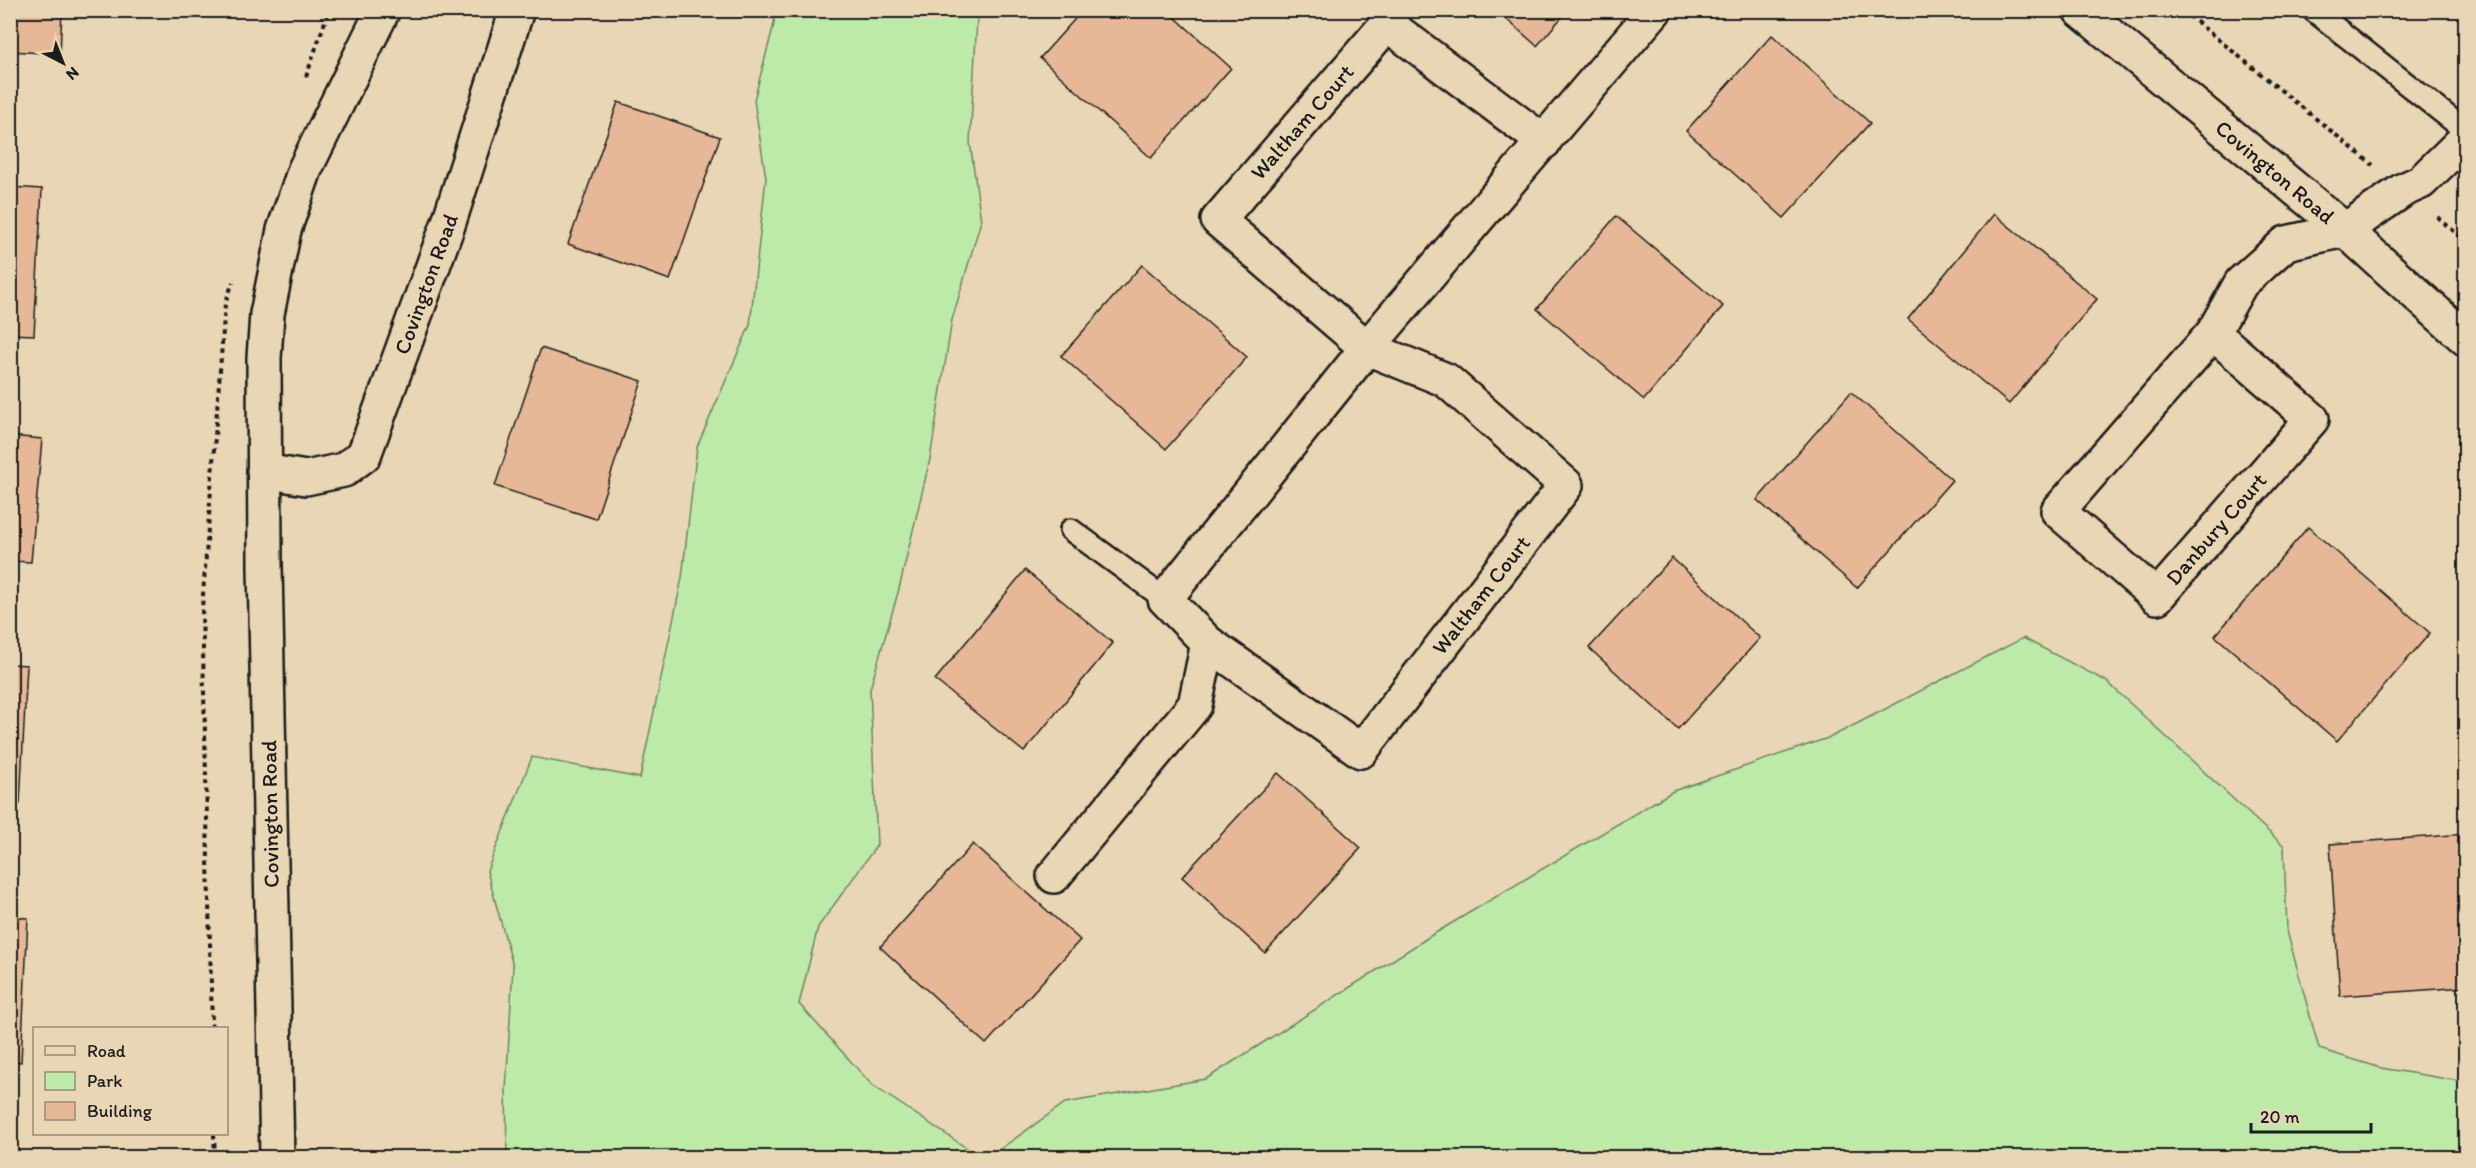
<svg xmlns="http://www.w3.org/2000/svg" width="2476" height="1168" font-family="Itim,sans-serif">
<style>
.green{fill:#bdeaa8;stroke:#6c8362;stroke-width:1.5}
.building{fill:#e7b897;stroke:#1c1c1c;stroke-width:1.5}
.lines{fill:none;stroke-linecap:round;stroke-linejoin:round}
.service-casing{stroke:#1c1c1c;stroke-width:26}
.minor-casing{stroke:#1c1c1c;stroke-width:38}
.path{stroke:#1c1c1c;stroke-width:4;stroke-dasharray:4.5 4.5;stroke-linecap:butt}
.service{stroke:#e8d6b4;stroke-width:21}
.minor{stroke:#e8d6b4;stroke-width:33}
.labels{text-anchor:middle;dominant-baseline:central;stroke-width:4.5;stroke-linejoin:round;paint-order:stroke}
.street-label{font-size:22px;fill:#1c1c1c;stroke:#e8d6b4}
</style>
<rect width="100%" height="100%" fill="#e8d6b4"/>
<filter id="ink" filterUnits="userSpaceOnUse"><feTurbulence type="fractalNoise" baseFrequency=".0167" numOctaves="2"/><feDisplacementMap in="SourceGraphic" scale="12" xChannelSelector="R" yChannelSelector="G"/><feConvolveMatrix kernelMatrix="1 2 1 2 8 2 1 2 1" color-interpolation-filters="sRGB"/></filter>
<g filter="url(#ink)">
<g class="green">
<polygon points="775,11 980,11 977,18 970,142 981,221 952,320 930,459 899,589 870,689 877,845 818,927 799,1004 872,1085 980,1157 507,1157 506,1090 513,966 487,871 532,757 640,778 682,578 697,447 750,325 766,178 754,100 774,24"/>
<polygon points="2023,638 2106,681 2284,846 2287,931 2319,1049 2381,1068 2465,1082 2465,1157 989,1157 1065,1103 1206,1079 1432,935 1673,791 1831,737"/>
</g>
<g class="building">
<polygon points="10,10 62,10 60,54 10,51"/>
<polygon points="1083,10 1167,10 1231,68 1151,158 1040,58"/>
<polygon points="1496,10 1568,10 1537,46"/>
<polygon points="1772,35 1870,123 1784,218 1686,131"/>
<polygon points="618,102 720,137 670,280 568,244"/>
<polygon points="10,187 42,189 34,335 10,334"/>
<polygon points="1994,214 2097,299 2009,404 1908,319"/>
<polygon points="1616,216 1723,306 1644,400 1537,309"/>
<polygon points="1142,265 1247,357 1166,449 1061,356"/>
<polygon points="541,348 642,381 596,519 495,486"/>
<polygon points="1851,392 1952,480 1857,588 1757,500"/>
<polygon points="10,436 42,439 31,562 10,561"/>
<polygon points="2308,527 2430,633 2337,741 2215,636"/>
<polygon points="1672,558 1760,638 1678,729 1589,648"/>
<polygon points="1025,570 1113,643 1024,752 935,680"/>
<polygon points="10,664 27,665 20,804 10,804"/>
<polygon points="1278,773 1361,848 1265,953 1182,877"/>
<polygon points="2466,834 2466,987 2340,996 2330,844"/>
<polygon points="973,844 1080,940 986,1044 880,947"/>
<polygon points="10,917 28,918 21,1062 10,1061"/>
</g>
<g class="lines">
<defs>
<g id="service">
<polyline points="2313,10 2466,131"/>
<polyline points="1071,530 1165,599"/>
</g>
<g id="minor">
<polyline points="2080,10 2345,230 2466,339"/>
<polyline points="1544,142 1387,24 1218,220 1367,348 1446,380 1566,485 1361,751 1208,643 1165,599 1367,348 1655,10"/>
<polyline points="2213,333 2312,419 2157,597 2058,511 2213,333 2241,283 2286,243 2345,230 2403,190 2421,182 2466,138"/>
<polyline points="264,471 306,478 344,470 364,455 448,225 517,10"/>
<polyline points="1054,876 1195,705 1208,643"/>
<polyline points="277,1158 265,567 264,358 267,314 284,230 305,169 383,10"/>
</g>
</defs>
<use href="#service" class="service-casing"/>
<use href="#minor" class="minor-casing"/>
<g class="path">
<polyline points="2182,10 2373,165"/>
<polyline points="306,77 329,10"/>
<polyline points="2437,217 2466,241"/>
<polyline points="212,1028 202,608 225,304 233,282"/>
<polyline points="214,1134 215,1158"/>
</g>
<use href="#service" class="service"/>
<use href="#minor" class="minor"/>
</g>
</g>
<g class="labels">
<g class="street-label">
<text transform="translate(1302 122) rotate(-49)">Waltham Court</text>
<text transform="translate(2275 172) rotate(40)">Covington Road</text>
<text transform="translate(426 284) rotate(-70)">Covington Road</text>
<text transform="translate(2216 529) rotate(-49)">Danbury Court</text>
<text transform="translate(1481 595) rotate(-52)">Waltham Court</text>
<text transform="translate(270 814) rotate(-91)">Covington Road</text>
</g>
</g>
<rect width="2476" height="1168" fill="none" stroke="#e8d6b4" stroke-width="36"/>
<rect x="18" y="18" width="2440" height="1132" fill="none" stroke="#1c1c1c" stroke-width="2" filter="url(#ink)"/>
<rect x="33" y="1027" width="195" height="108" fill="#e8d6b4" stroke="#968c77" stroke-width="1.5"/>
<rect x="45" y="1046" width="30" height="9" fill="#e8d6b4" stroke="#968c77" stroke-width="1.5"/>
<text x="87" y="1057" font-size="18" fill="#1c1c1c">Road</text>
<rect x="45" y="1072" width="30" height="18" fill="#bdeaa8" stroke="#968c77" stroke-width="1.5"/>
<text x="87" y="1087" font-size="18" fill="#1c1c1c">Park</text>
<rect x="45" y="1102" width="30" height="18" fill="#e7b897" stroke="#968c77" stroke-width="1.5"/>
<text x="87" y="1117" font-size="18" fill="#1c1c1c">Building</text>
<g transform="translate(63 63) rotate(138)" stroke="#e8d6b4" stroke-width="4.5" paint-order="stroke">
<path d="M0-4.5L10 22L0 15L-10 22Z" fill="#1c1c1c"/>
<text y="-9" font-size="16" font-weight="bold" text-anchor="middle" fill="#1c1c1c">N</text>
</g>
<path d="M2251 1123v9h120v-9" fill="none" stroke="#1c1c1c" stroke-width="3"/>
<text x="2260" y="1123" font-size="18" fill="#1c1c1c" stroke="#e8d6b4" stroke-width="4.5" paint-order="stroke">20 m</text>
</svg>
